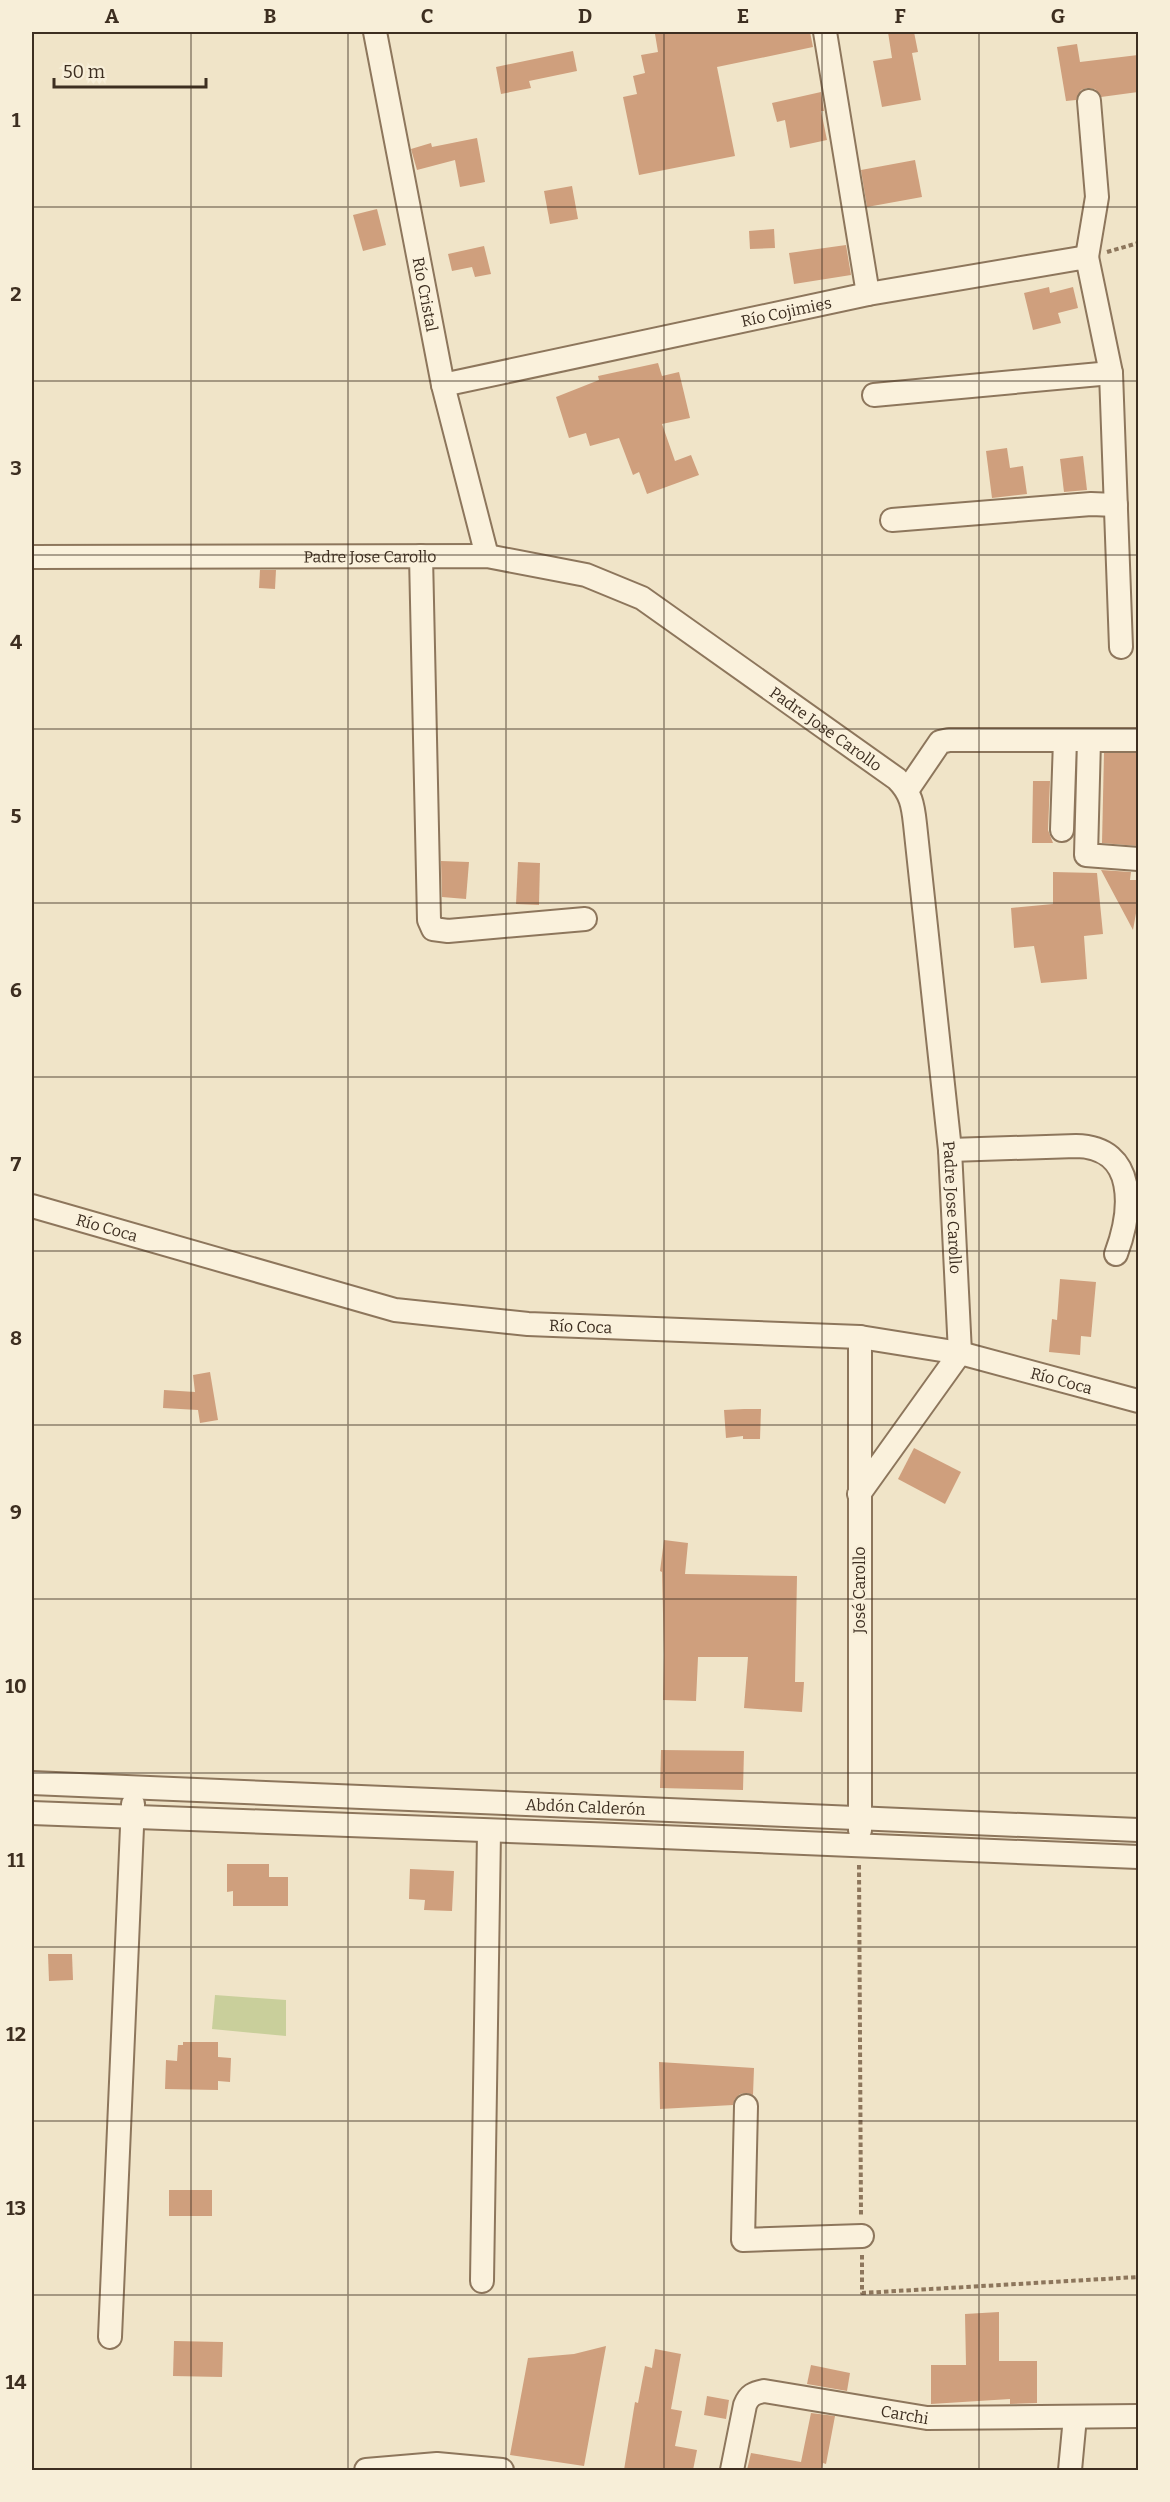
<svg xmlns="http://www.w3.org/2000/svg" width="1170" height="2502" font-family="Bitter,serif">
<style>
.green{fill:#c9cf9b}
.building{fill:#cf9f7d}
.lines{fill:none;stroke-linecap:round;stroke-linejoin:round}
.minor-casing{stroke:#8d765c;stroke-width:26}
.path{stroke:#8d765c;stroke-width:4;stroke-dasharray:4.5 3;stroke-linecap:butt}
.minor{stroke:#faf1dc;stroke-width:22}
.grid{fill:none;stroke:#3d2e20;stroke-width:1.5;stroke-opacity:0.55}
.labels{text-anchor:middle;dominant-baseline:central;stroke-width:4.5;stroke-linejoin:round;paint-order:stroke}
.street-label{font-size:16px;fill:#3d2e20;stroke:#f7eed8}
.neatline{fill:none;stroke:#3d2e20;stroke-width:2}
.grid-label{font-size:20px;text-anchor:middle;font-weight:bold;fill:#3d2e20}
</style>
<rect width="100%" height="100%" fill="#f0e4c8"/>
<polygon class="green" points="215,1995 286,2000 286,2036 212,2029"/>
<g class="building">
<polygon points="666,32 810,32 813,47 717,67 735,156 639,175 623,97 637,94 633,76 645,73 641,55 658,52 655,34"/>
<polygon points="888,32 914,32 918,52 912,53 921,100 882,107 873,61 892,58"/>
<polygon points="1077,44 1080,62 1138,55 1138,92 1101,97 1095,89 1087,88 1081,90 1076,100 1066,101 1057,47"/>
<polygon points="573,51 577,71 529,81 531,88 501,94 496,67"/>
<polygon points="821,92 824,111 821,111 827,140 790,148 785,120 777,122 772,103"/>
<polygon points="477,138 485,182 460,187 455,160 417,170 411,149 431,143 432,147"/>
<polygon points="915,160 922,197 867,207 861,170"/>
<polygon points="572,186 578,219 550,224 544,191"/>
<polygon points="377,209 386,245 363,251 353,215"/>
<polygon points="774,229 775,248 750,249 749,231"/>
<polygon points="846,245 851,275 794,284 789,253"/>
<polygon points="484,246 491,274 475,277 472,267 452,271 448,254"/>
<polygon points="1049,287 1050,293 1073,287 1078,308 1058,313 1061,323 1033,330 1024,293"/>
<polygon points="658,363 662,376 679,372 690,418 662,424 675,461 691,455 699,475 647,494 639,472 633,475 619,438 590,446 586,433 569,438 556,397 599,380 598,376"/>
<polygon points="1007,448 1010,468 1023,466 1027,494 992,498 986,451"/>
<polygon points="1083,456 1087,490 1064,492 1060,459"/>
<polygon points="260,570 276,570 275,589 259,588"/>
<polygon points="1104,753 1138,753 1138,846 1102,843"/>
<polygon points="1033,781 1050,781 1048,830 1053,843 1032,843"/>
<polygon points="441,861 469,862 466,899 442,897"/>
<polygon points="518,862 540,863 539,905 516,904"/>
<polygon points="1101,870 1131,872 1130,880 1138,880 1138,902 1133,930"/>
<polygon points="1053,872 1097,873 1103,934 1084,936 1087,979 1041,983 1034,946 1014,948 1011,908 1053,904"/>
<polygon points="1060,1279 1096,1282 1091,1337 1081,1336 1080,1355 1049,1352 1052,1319 1057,1320"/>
<polygon points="210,1372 218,1420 200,1423 198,1410 163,1408 164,1390 195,1392 193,1375"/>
<polygon points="744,1409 761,1409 760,1439 743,1439 743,1436 726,1438 724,1410"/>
<polygon points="914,1448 961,1472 945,1504 898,1479"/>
<polygon points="664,1540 688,1543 685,1574 797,1576 795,1682 804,1682 802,1712 744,1708 748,1657 698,1657 696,1701 663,1700 664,1655 662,1572 660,1571"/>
<polygon points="661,1750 744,1751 743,1790 660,1788"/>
<polygon points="227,1864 269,1864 269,1877 288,1877 288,1906 233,1906 233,1891 227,1892"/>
<polygon points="410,1869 454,1871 452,1911 424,1910 425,1900 409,1899"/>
<polygon points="48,1954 72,1954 73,1980 49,1981"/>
<polygon points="183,2042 218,2042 218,2057 231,2058 230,2082 218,2081 218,2090 165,2089 166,2060 177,2061 178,2045 183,2045"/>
<polygon points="659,2062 754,2068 753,2095 747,2093 740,2094 735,2099 733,2105 660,2109"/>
<rect x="169" y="2190" width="43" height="26"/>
<polygon points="999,2312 999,2361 1037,2361 1037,2403 1010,2404 1010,2399 931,2404 931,2365 966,2365 965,2314"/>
<polygon points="174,2341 223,2342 222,2377 173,2376"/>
<polygon points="606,2346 584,2466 510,2455 528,2358 574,2354"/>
<polygon points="655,2349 681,2354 671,2409 682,2411 675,2446 697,2450 693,2470 624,2470 635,2402 638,2403 645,2366 652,2368"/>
<polygon points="811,2365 850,2373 847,2391 807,2384"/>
<polygon points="707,2396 729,2400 726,2419 704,2415"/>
<polygon points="811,2413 835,2416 826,2464 823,2463 822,2470 747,2470 751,2453 801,2462"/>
</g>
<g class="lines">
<defs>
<g id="minor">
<path id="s1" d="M375,32L443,385L487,556"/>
<polyline points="1087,257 1097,197 1089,101"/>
<polyline points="868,294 1087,257 1111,373 1121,647"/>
<path id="s2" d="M443,385L868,294L825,32"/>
<polyline points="874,395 1111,373"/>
<polyline points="892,520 1091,504 1116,505"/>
<polyline points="421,556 429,920 433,929 448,931 585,919"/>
<path id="s3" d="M32,557L487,556L586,575L642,598L897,779C911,793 913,805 915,824L950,1150L960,1353L859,1494"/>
<polyline points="1089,740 1086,855 1138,859"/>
<polyline points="908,789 940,742 949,740 1138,740"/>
<polyline points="1062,830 1065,740"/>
<path d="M950,1150L1076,1146C1138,1147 1132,1211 1116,1254"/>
<path id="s4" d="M32,1206L395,1310L528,1324L860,1337L960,1353L1138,1401"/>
<path id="s5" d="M32,1783L1138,1830"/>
<path d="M32,1813C400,1828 770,1839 1138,1857"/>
<polyline points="860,1830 860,1337"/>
<polyline points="746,2106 743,2240 862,2236"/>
<polyline points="482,2281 489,1832"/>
<polyline points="110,2337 133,1804"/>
<polyline points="366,2470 437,2464 502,2470"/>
<path id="s6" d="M732,2470L745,2405C749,2395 754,2393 764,2391L927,2418L1138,2416"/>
<polyline points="1070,2470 1075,2417"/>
</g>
</defs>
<use href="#minor" class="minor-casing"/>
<g class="path">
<polyline points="1107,252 1138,243"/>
<polyline points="859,1865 861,2215"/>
<polyline points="862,2255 862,2293 1138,2277"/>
</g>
<use href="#minor" class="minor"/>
</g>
<path class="grid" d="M191,32V2470M348,32V2470M506,32V2470M664,32V2470M822,32V2470M979,32V2470M32,207H1138M32,381H1138M32,555H1138M32,729H1138M32,903H1138M32,1077H1138M32,1251H1138M32,1425H1138M32,1599H1138M32,1773H1138M32,1947H1138M32,2121H1138M32,2295H1138"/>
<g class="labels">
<g class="street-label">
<text stroke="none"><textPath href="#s1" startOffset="267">Río Cristal</textPath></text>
<text stroke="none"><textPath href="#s2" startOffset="351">Río Cojimies</textPath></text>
<text stroke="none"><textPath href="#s3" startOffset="338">Padre Jose Carollo</textPath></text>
<text stroke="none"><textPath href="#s3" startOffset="842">Padre Jose Carollo</textPath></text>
<text stroke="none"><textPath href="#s3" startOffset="1364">Padre Jose Carollo</textPath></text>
<text stroke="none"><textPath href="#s4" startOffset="78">Río Coca</textPath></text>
<text stroke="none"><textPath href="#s4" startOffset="564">Río Coca</textPath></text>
<text stroke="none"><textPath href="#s4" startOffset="1050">Río Coca</textPath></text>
<text transform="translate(859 1590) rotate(-90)">José Carollo</text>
<text stroke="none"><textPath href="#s5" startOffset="554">Abdón Calderón</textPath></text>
<text stroke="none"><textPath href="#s6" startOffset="234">Carchi</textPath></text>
</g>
</g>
<rect width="1170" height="2502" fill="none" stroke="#f7eed8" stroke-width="66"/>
<path d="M54 78v9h152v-9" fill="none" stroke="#3d2e20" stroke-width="3"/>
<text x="63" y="78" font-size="18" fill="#3d2e20" stroke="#f7eed8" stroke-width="4.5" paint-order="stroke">50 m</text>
<rect x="33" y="33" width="1104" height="2436" class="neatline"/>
<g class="grid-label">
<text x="112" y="23">A</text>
<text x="270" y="23">B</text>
<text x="427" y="23">C</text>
<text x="585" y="23">D</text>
<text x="743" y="23">E</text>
<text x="900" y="23">F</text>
<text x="1058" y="23">G</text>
<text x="16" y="127">1</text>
<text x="16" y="301">2</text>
<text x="16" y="475">3</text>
<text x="16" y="649">4</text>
<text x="16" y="823">5</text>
<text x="16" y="997">6</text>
<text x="16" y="1171">7</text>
<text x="16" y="1345">8</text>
<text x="16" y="1519">9</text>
<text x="16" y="1693">10</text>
<text x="16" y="1867">11</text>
<text x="16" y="2041">12</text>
<text x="16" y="2215">13</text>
<text x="16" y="2389">14</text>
</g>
</svg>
